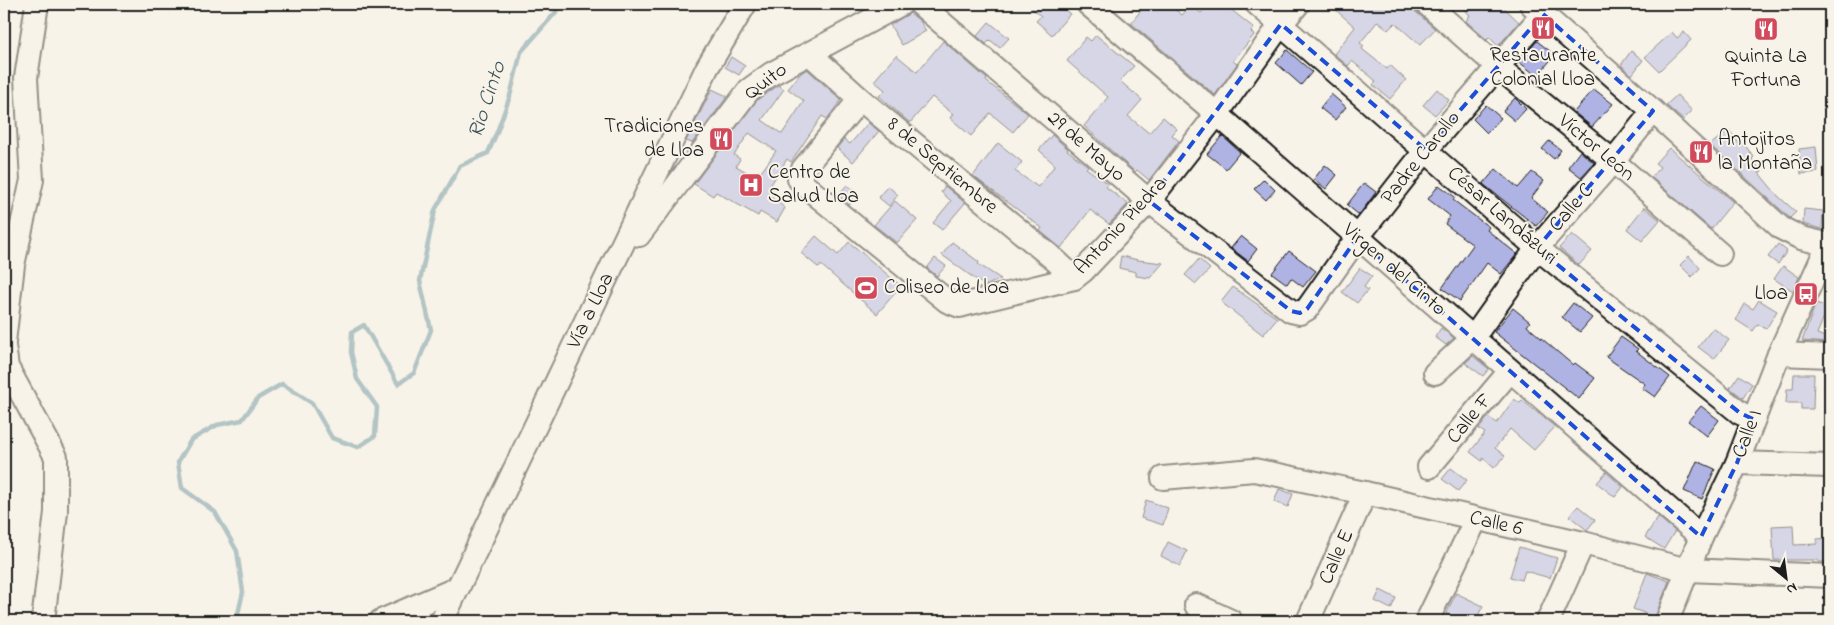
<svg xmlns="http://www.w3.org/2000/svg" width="1834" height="625" font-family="'Indie Flower',sans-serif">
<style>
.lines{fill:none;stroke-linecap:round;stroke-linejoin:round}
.stream{stroke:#608c9b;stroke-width:4.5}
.building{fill:#afb3e4;stroke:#1c1c1c;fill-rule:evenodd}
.minor-casing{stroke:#1c1c1c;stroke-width:26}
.minor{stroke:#f7f3e8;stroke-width:22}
.marked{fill:none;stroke:#1d4ed8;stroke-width:4;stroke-dasharray:10 6;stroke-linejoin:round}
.labels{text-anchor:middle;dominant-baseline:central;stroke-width:4;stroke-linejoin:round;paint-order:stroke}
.poi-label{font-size:21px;fill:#1c1c1c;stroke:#f7f3e8;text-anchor:start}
.street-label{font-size:21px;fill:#1c1c1c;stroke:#f7f3e8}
.water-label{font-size:22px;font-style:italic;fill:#3e545b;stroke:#f7f3e8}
</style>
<rect width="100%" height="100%" fill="#f7f3e8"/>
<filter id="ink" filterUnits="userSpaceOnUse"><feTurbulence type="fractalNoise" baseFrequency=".02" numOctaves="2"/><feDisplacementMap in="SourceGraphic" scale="10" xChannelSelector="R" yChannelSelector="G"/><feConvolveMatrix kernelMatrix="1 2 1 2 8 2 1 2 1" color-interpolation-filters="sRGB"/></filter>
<g filter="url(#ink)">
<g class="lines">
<polyline class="stream" points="240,621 237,618 243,592 237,551 215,512 182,488 178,462 191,440 217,425 242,420 258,398 282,384 312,403 332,438 358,447 375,436 377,407 357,379 351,352 352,332 364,325 398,384 414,373 431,330 420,281 435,210 460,166 488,153 497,132 510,96 521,52 556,12 558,4"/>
</g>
<g class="building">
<polygon points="1027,4 1058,4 1070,14 1052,35 1036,21 1041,16"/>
<polygon points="1146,4 1168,4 1182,15 1191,5 1201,13 1207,6 1211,9 1214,6 1219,10 1224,4 1254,28 1251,32 1254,35 1233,61 1237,64 1215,95 1131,23"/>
<polygon points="1329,4 1407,4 1435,29 1420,45 1395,23 1388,30 1378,21 1360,43 1364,46 1362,49 1387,69 1390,65 1406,80 1390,99 1373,85 1376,81 1352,61 1348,66 1334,54 1355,27"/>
<polygon points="1458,4 1500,4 1519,22 1498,46 1489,37 1487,40 1466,21 1470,15"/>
<polygon points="910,13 920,21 926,31 902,45 890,25"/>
<polygon points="989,22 1009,38 1000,48 990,40 986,44 977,36"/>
<polygon points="1672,32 1677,38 1684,32 1691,40 1659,71 1645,57"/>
<polygon points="1096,35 1134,66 1120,81 1142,100 1128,116 1149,133 1163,117 1177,129 1172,135 1179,141 1149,180 1137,170 1135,172 1084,126 1108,97 1067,61 1086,37 1091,41"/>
<polygon points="943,41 987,79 986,81 1028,114 1013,132 990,113 971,136 950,118 953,114 932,97 910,123 879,96 885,90 874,81 896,55 917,72"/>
<polygon points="1537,41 1555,55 1537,76 1519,62"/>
<polygon points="1287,50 1312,72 1301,85 1276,63"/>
<polygon points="1631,51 1643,60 1632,75 1621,65"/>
<polygon points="731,57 745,66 739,75 725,67"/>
<path d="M807,69L841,100L827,119L822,116L791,162L787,159L770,186L773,188L769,195L785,208L777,222L760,212L758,216L716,192L713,196L694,184L758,99L779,85L784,89L762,120L782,134L804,101L788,89L801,73ZM749,133L776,151L757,178L736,166L740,159L734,155Z"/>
<polygon points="712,89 727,96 724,101 692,143 686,141"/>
<polygon points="1437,89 1449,100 1435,115 1423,105"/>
<polygon points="1594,89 1613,104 1592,127 1574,112"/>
<polygon points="1331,94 1346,107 1335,120 1320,108"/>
<polygon points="1677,95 1692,111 1683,120 1666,105"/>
<polygon points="1515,98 1526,109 1515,121 1503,111"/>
<polygon points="1486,105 1501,118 1487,133 1473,119"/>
<polygon points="868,123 879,131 853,162 837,148 844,139 850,144"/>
<polygon points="1729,130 1741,146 1744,144 1754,157 1752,159 1762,172 1759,173 1778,196 1796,212 1790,218 1710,145"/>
<polygon points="1052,135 1068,149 1067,150 1088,166 1086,168 1108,184 1106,187 1128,204 1109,224 1090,210 1061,248 1040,231 1042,228 973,176 998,143 1022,162 1015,171 1038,187 1055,165 1039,150"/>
<polygon points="1222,136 1240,152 1226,169 1207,154"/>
<polygon points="1549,141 1561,150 1554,159 1542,149"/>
<polygon points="1816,147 1818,172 1801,174 1799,149"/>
<polygon points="1669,148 1733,202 1711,229 1651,177 1660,167 1655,163"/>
<polygon points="1580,151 1594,163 1581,177 1568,167"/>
<polygon points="1325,165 1337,175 1326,189 1314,179"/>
<polygon points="1496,169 1518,188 1532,172 1544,181 1531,198 1548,212 1536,226 1483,184"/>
<polygon points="1264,179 1275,190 1266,200 1254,189"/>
<polygon points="1364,183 1376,192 1359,215 1347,205"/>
<polygon points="847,185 858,195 849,205 838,195"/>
<polygon points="1439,185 1455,197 1453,200 1489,227 1487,230 1517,254 1501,274 1487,263 1460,301 1442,288 1473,245 1445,224 1450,216 1428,199"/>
<polygon points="888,186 898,195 889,206 878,197"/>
<polygon points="945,186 965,203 942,230 933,223 951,201 941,192"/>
<polygon points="895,201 917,220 897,243 874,225"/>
<polygon points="1644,207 1660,220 1642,241 1627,229"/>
<polygon points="1804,209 1823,211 1822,229 1803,224"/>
<polygon points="1572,234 1592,251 1579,265 1559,248"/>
<polygon points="816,236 838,255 849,242 901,286 877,314 821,265 819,268 801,253"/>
<polygon points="1241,236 1257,249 1248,261 1231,248"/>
<polygon points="952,242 979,262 978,264 1001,279 985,286 942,255"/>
<polygon points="1778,244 1787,251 1778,264 1768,257"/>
<polygon points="1289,251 1316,271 1303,287 1291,278 1287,284 1272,273"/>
<polygon points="1121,256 1138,260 1163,263 1150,278 1136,276 1136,272 1119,268"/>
<polygon points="1689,256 1700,268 1692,277 1680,265"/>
<polygon points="935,258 946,266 937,276 927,268"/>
<polygon points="1199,259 1210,269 1196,284 1185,275"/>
<polygon points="1783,266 1799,277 1793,291 1774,279"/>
<polygon points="1360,268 1372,276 1364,287 1368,290 1357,303 1342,292"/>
<polygon points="1233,287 1277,318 1263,335 1221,302"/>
<polygon points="1759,300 1777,311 1766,329 1758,324 1753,331 1736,320 1745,304 1753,309"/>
<polygon points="1573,303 1592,318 1580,332 1562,317"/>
<polygon points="1816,303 1828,307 1817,334 1830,339 1830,343 1802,341"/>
<polygon points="1513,308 1530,322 1527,326 1573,365 1575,363 1595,378 1579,399 1494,332"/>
<polygon points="1441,328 1454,338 1446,345 1435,337"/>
<polygon points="1713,328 1729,340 1714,359 1698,347"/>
<polygon points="1621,337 1638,349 1636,351 1670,377 1655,397 1642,388 1645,384 1606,357"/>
<polygon points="1473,356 1489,369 1483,376 1465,363"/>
<polygon points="1794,374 1814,374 1813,409 1801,409 1801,403 1786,403 1787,389 1793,389"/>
<polygon points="1739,375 1752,384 1743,398 1730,388"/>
<polygon points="1514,399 1520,403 1522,400 1555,427 1534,450 1510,429 1495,448 1505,456 1494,468 1483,458 1482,461 1470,452 1485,433 1479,429 1488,417 1497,423"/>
<polygon points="1701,406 1719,420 1707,436 1688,421"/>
<polygon points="1697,461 1715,469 1702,499 1684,491"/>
<polygon points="1451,468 1467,480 1458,491 1442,479"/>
<polygon points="1606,472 1623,487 1615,497 1597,483"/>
<polygon points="1279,489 1293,494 1288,507 1274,502"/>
<polygon points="1146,500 1168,508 1163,525 1141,518"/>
<polygon points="1578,506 1595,520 1587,530 1569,516"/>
<polygon points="1658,517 1675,531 1664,549 1645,537"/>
<polygon points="1793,525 1794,545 1817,544 1817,539 1830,538 1830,562 1818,562 1818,560 1774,560 1772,526"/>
<polygon points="1168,542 1187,551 1180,566 1161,556"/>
<polygon points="1519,547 1557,558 1550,578 1525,571 1522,580 1510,577"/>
<polygon points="1647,573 1669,581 1655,617 1633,609"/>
<polygon points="1380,590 1396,598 1391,609 1375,601"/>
<polygon points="1456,593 1483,606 1475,621 1460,621 1446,614"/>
</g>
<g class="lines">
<defs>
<g id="minor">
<polyline points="920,4 1149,201 1291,311 1300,313 1307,309 1357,238 1426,150 1543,14"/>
<polyline points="1088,4 1217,114 1701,537"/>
<polyline points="1257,4 1537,248 1740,413 1753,419"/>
<polyline points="1427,4 1498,67 1613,161 1720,254"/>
<polyline points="1531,4 1653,111 1781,228 1801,238 1830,245"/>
<polyline points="810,54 860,99 1055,260 1074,278"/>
<polyline points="860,99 803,169 799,179 804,185 947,301 960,306 971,303 1074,278 1083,271 1149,201 1217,114 1281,24 1298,4"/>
<polyline points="639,235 749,90 771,74 901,4"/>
<polyline points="4,342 13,265 32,180 26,78 37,4"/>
<polyline points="4,346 7,367 56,457 56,512 43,621"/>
<polyline points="1779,354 1830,356"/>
<polyline points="1435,373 1473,338 1537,248 1613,161 1653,111"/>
<polyline points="1737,463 1830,466"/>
<polyline points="1429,467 1510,371"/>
<polyline points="1163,478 1254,470 1365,493 1583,543 1688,570 1830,576"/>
<polyline points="1196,605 1231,621"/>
<polyline points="381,621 458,588"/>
<polyline points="442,621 707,68 745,4"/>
<polyline points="1308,621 1365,493"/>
<polyline points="1427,621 1476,519"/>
<polyline points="1548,621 1583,543"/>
<polyline points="1667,621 1701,537 1737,463 1779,354 1828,245"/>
</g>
</defs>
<use href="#minor" class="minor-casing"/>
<use href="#minor" class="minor"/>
</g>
</g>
<path d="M0 0H1834V625H0ZM1543,14L1653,111L1537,248L1740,413L1753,419L1737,463L1701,537L1357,238L1307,309L1300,313L1291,311L1149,201L1281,24L1426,150Z" fill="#f7f3e8" fill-opacity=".55" fill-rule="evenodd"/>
<path class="marked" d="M1543,14L1653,111L1537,248L1740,413L1753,419L1737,463L1701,537L1357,238L1307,309L1300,313L1291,311L1149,201L1281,24L1426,150Z"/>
<defs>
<symbol id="restaurant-square" viewBox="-11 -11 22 22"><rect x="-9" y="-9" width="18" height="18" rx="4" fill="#d1495b" stroke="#f7f3e8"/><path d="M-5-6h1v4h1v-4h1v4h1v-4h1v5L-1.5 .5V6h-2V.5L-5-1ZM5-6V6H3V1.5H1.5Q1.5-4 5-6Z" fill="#fff"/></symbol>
<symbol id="hospital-square" viewBox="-11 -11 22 22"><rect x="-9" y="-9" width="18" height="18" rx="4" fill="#d1495b" stroke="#f7f3e8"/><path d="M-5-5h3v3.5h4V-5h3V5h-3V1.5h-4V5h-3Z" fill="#fff"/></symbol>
<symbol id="stadium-square" viewBox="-11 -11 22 22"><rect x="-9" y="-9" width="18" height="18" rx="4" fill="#d1495b" stroke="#f7f3e8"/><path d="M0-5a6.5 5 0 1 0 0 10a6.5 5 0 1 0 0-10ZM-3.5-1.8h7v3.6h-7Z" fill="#fff"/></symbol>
<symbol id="bus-square" viewBox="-11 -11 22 22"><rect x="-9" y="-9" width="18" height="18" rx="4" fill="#d1495b" stroke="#f7f3e8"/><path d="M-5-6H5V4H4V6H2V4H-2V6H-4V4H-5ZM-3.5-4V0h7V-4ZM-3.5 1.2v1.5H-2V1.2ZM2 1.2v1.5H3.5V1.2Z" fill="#fff"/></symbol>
</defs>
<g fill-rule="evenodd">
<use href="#restaurant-square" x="1529" y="14" width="28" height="28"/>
<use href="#restaurant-square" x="1752" y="15" width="28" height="28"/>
<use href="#restaurant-square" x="707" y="125" width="28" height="28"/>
<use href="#restaurant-square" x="1687" y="138" width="28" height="28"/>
<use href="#hospital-square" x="737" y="171" width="28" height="28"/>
<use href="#stadium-square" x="852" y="274" width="28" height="28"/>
<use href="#bus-square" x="1792" y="280" width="28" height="28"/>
</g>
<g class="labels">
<g class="poi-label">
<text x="1543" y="56" text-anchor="middle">Restaurante<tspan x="1543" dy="24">Colonial Lloa</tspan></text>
<text x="1766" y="57" text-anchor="middle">Quinta La<tspan x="1766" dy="24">Fortuna</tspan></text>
<text x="704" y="127" text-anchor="end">Tradiciones<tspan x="704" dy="24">de Lloa</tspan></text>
<text x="1718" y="140">Antojitos<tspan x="1718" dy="24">la Montaña</tspan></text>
<text x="768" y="173">Centro de<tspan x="768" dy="24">Salud Lloa</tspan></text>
<text x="884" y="288">Coliseo de Lloa</text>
<text x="1788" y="294" text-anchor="end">Lloa</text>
</g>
<g class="street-label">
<text transform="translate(766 82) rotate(-37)">Quito</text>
<text transform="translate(1086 147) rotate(41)">29 de Mayo</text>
<text transform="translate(1596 148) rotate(40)">Víctor León</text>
<text transform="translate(1421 158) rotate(-51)">Padre Carollo</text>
<text transform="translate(942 166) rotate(40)">8 de Septiembre</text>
<text transform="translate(1572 208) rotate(-49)">Calle C</text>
<text transform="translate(1502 216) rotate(41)">César Landázuri</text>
<text transform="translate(1121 226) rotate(-47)">Antonio Piedra</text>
<text transform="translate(1394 270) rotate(41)">Virgen del Cinto</text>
<text transform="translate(591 311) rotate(-64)">Vía a Lloa</text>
<text transform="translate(1470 419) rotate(-50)">Calle F</text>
<text transform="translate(1748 434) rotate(-69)">Calle I</text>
<text transform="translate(1496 524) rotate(13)">Calle 6</text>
<text transform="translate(1337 557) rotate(-66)">Calle E</text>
</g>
<g class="water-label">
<text transform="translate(488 100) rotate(-72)">Rio Cinto</text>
</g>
</g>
<rect width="1834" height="625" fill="none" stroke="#f7f3e8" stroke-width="20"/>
<rect x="10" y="10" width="1814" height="605" fill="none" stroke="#1c1c1c" stroke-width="2" filter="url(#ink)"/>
<g transform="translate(1786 578) rotate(151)" stroke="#f7f3e8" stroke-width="4" paint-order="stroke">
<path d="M0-4L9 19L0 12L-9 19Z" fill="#1c1c1c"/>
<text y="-8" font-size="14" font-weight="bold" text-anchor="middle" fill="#1c1c1c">N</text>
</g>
</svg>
